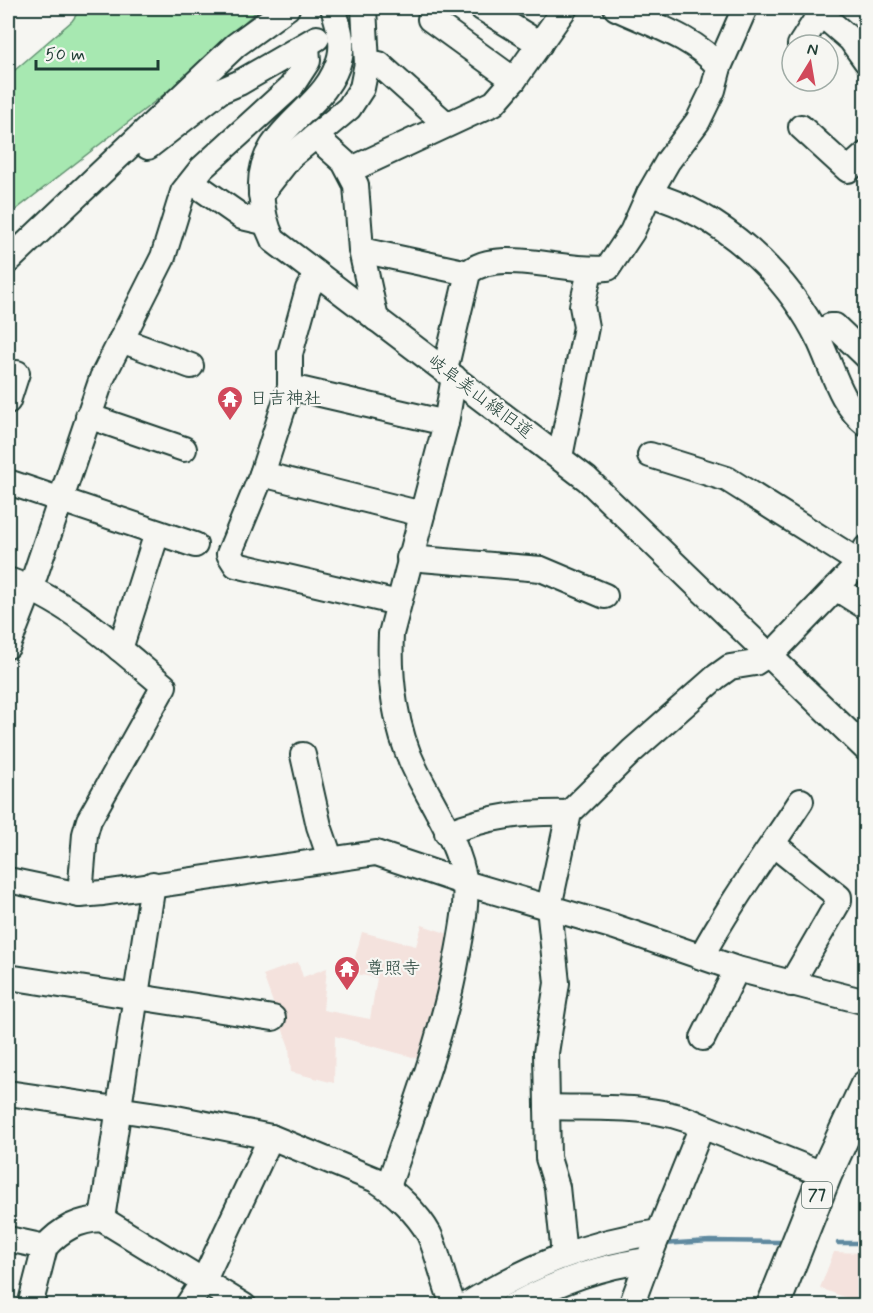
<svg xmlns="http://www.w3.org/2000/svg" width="873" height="1313" font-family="Mynerve,'Klee One',sans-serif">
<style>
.built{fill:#f4e2dd}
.green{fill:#a7e8b1;stroke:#639272;stroke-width:1.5}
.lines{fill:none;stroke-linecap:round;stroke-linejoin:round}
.stream{stroke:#618aa0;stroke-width:4.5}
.minor-casing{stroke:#1f3d34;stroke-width:28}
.major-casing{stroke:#1f3d34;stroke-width:36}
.minor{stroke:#f6f6f2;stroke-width:24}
.major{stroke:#f6f6f2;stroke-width:32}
.labels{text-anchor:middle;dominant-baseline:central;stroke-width:4.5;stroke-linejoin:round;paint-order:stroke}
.shield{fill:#f6f6f2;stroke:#60746d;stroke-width:1.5}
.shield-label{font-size:16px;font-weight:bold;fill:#1f3d34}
.street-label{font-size:18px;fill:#1f3d34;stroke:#f6f6f2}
.poi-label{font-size:18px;fill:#1f3d34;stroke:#f6f6f2;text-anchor:start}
</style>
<rect width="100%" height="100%" fill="#f6f6f2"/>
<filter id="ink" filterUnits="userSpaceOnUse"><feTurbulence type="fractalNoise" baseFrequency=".0167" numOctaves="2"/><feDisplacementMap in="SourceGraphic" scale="12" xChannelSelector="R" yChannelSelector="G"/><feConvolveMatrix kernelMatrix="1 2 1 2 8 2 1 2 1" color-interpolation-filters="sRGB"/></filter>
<g filter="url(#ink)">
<g class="built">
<polygon points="422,925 458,937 431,1062 335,1036 334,1083 291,1072 289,1047 263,975 298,962 303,977 327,968 323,1010 370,1019 377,978 351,973 362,932 416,946"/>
<polygon points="834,1252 865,1253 865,1305 820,1288"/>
</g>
<polygon class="green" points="81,8 260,8 176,85 13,212 8,229 8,76 72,21"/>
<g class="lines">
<g class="stream">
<polyline points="838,1243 866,1243"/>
<polyline points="662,1244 710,1241 780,1242"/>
<polyline points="575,1265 598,1257"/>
</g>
<defs>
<g id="minor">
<path d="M333,8C338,24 344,40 340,57C327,113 257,126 261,191C262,210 265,224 273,240L587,479L866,749"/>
<polyline points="482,8 540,44"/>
<path d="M616,8C650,24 694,37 719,67"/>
<polyline points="814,8 851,40 866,61"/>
<polyline points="430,19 514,80"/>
<polyline points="800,45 821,12"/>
<polyline points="367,63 379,64 446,124"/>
<polyline points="801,127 848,170 866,154"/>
<polyline points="316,137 344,162 356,185 361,250 376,319"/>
<polyline points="148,147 220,91 239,83 317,38"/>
<polyline points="350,170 494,103 514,80 565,8"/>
<polyline points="192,182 242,217 264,222"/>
<polyline points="261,194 290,157 349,108 362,88 367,63 364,8"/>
<path d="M649,194C721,214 786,273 819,340C832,367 841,405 866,424"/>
<polyline points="361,250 468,273"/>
<polyline points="8,261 236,45 287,8"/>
<polyline points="317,274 308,289 290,354 290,387 262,474 229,554 236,565 398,603"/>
<polyline points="818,338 830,326 835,326 866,356"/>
<polyline points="121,340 191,366"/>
<path d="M445,370L468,273C497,246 569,274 608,268L632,232L649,194L668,161L698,121L713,90L719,67L745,8"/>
<polyline points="290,387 446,423"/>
<polyline points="8,401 17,373"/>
<polyline points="88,416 184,449"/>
<polyline points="650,455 727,479 859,562"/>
<polyline points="560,457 586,327 582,306 590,271"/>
<polyline points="262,474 422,514"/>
<polyline points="8,482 195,545"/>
<polyline points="409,558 541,569 605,596"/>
<path d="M8,580C68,600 116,646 164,686L89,820L85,834L80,895"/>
<polyline points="836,588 866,607"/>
<polyline points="8,646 31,587 102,378 163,257 183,192 202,168 291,87 308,61 307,45"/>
<polyline points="120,649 157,533"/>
<polyline points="303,755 319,826 330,858"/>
<path d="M447,833C487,816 526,812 569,813"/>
<polyline points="773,844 839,897 839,901 791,984"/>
<polyline points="8,880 80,895 103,893 376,853 465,883 615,927 737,969 866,1002"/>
<path d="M701,957C730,903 767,853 801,801"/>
<polyline points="8,977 273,1018"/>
<polyline points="703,1038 737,969"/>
<path d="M8,1093L171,1117L271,1137L376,1180C395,1192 418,1214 429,1234C439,1255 443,1282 454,1306"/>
<path d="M547,1107C596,1109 658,1103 702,1126"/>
<path d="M388,1187C414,1109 444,1033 458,952C462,930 467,906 465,884C460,844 433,806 416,771C395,730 389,679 391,634L446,423L454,377"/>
<polyline points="102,1219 153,884"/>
<path d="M8,1239L45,1247C61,1229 78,1220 102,1219L244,1306"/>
<polyline points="564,1255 557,1187 548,1158 546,1053 557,983 549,907 569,813 632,751 716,677 730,667 755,663 778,648 856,567 866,548"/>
<polyline points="30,1306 45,1247"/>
<polyline points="187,1306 204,1280 271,1137"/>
<path d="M465,1306C527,1267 586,1242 659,1232"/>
<path d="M512,1306C555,1283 600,1266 648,1260L702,1126L825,1175"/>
<polyline points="631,1306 648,1260"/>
</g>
<polyline id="major" points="773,1306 825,1175 866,1087"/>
</defs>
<use href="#minor" class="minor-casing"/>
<use href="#major" class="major-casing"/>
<use href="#minor" class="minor"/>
<use href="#major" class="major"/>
</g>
</g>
<defs>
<symbol id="temple-pin" viewBox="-11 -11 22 30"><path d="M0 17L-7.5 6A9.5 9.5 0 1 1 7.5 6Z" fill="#d1495b" stroke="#f6f6f2"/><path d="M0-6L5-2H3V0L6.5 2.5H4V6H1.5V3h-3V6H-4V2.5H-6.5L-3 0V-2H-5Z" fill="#fff"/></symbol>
</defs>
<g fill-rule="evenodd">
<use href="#temple-pin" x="215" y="384" width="30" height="40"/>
<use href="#temple-pin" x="332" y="954" width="30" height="40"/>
</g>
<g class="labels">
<rect class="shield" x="802" y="1182" width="30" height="26" rx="4.5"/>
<g class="shield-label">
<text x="817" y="1195">77</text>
</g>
<g class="street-label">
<text transform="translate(480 397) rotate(37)">岐阜美山線旧道</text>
</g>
<g class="poi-label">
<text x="250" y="399">日吉神社</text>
<text x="366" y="969">尊照寺</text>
</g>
</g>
<rect width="873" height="1313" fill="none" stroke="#f6f6f2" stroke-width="30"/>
<rect x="15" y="15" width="843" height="1283" fill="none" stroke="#1f3d34" stroke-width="2" filter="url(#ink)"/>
<g transform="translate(810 63) rotate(11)"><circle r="28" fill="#f6f6f2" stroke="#a0aca6" stroke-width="1.5"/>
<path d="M0-4.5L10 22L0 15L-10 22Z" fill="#d1495b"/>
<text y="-9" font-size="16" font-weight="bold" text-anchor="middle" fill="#1f3d34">N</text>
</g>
<path d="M36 60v9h122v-9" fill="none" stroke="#1f3d34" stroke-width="3"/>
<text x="45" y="60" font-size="18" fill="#1f3d34" stroke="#f6f6f2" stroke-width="4.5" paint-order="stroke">50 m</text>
</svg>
